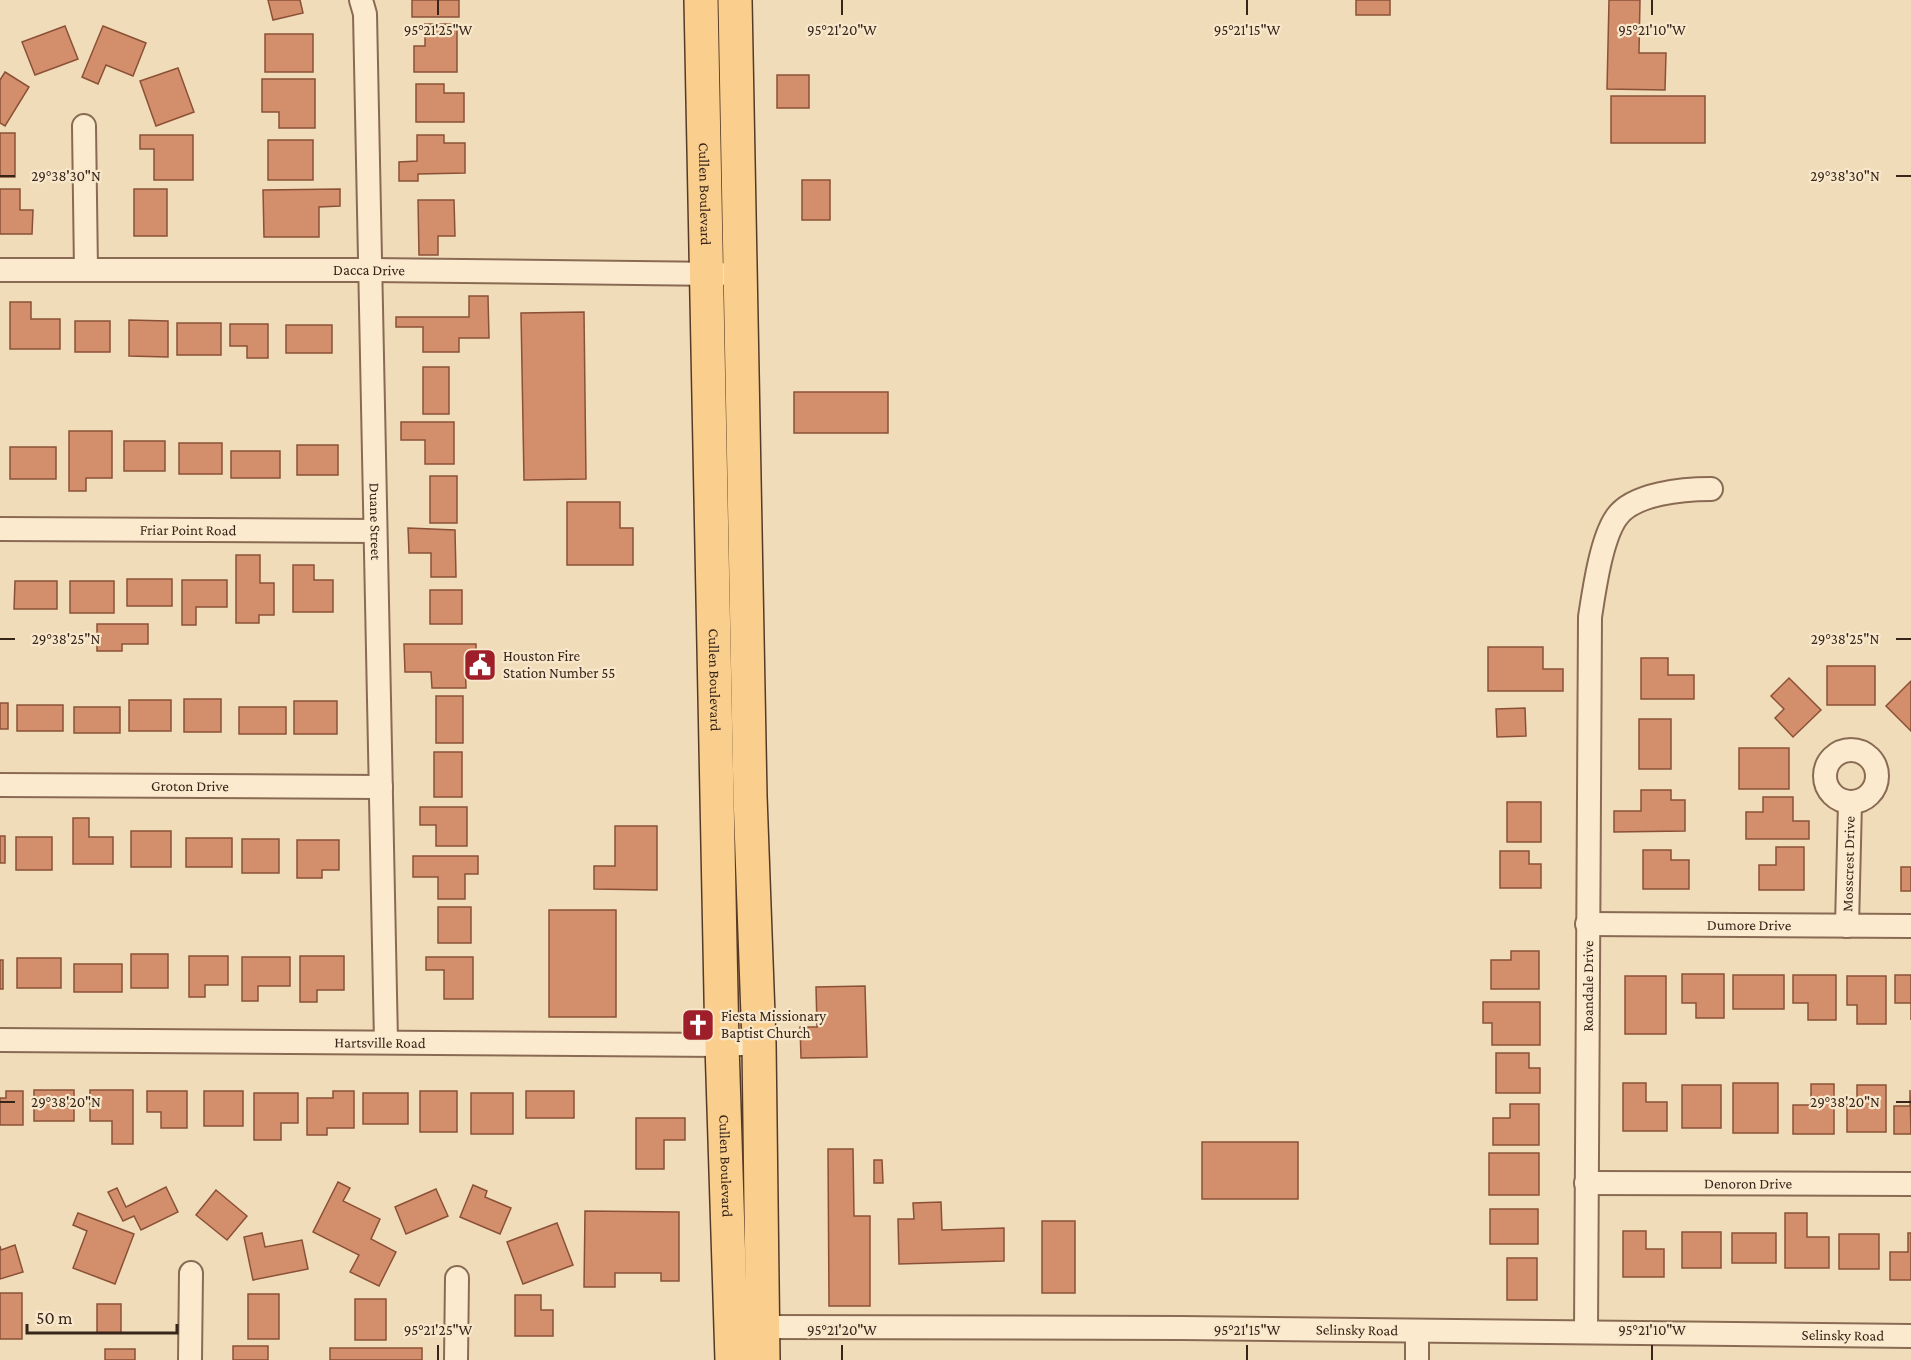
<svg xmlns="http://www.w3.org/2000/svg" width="1911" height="1360" font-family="'Crimson Pro',serif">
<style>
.building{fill:#d38f6c;stroke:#8b5137;stroke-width:1.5}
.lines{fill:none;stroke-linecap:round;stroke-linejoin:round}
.street-casing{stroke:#896b53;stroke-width:26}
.primary-casing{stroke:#563a28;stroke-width:36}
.street{stroke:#fceace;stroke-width:22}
.primary{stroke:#facf8d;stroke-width:33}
.ticks{fill:none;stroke:#37251a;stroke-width:2}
.labels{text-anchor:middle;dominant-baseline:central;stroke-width:4.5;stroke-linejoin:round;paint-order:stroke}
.street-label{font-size:15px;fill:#37251a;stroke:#f8e7ca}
.poi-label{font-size:15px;fill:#37251a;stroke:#f8e7ca;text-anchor:start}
.ticks-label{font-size:15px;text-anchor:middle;fill:#37251a;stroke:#f8e7ca;stroke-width:4.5;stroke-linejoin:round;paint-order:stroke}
</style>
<rect width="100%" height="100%" fill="#f1dcba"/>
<g class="building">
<polygon points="268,0 300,0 303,13 273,20"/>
<rect x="412" y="0" width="47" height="17"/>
<rect x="1356" y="0" width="34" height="15"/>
<polygon points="1609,0 1640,0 1639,53 1666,53 1665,90 1607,89"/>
<polygon points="425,24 457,24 457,72 414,72 414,46 425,46"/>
<polygon points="65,26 78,59 35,75 22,42"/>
<polygon points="103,26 146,43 133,76 106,65 98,84 82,77"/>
<rect x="265" y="34" width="48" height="38"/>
<polygon points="178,68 194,112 156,126 140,81"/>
<polygon points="5,72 29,87 5,126 0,123 0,80"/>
<rect x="777" y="75" width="32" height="33"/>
<polygon points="262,79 315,79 315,128 279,128 279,112 262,112"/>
<polygon points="416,84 444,84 444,93 464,93 464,122 416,122"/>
<rect x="1611" y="96" width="94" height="47"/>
<rect x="0" y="133" width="15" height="44"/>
<polygon points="140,135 193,135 193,180 154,180 154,149 140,149"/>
<polygon points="417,135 444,135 444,143 465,143 465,173 418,174 418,181 399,181 399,162 417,161"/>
<rect x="268" y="140" width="45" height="40"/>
<rect x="802" y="180" width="28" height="40"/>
<polygon points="0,189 20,189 20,210 33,210 32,234 0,234"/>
<rect x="134" y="189" width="33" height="47"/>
<polygon points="340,189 340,206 319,207 319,237 264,237 263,190"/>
<polygon points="418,200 454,200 455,236 438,236 438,255 419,255"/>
<polygon points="469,296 488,296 489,338 459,338 459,352 423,352 423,327 396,327 396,317 469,317"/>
<polygon points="10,302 31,302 31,319 60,319 60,349 10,349"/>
<polygon points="584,312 586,479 524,480 521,313"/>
<polygon points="129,320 168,321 168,357 129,356"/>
<rect x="75" y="321" width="35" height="31"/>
<rect x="177" y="323" width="44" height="32"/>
<polygon points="230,324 268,324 268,358 247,358 247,346 230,346"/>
<rect x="286" y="325" width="46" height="28"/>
<rect x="423" y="367" width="26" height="47"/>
<rect x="794" y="392" width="94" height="41"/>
<polygon points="401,422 454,422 454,464 425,464 425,440 401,440"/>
<polygon points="69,431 112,431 112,478 86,478 86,491 69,491"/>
<rect x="124" y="441" width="41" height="30"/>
<rect x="179" y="443" width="43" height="31"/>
<rect x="297" y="445" width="41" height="30"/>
<rect x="10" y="447" width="46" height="32"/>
<rect x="231" y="451" width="49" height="27"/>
<rect x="430" y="476" width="27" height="47"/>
<polygon points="567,502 620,502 620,528 633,528 633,565 567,565"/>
<polygon points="408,528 455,530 456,577 431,577 431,553 409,553"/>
<polygon points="236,555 260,555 260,583 274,583 274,615 259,615 259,623 236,623"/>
<polygon points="293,565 314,565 314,580 333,580 333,612 293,612"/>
<rect x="127" y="579" width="45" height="27"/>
<polygon points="182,580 227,580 227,607 196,607 196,625 182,625"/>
<polygon points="15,581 57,581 57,609 14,609"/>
<rect x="70" y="581" width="44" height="32"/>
<rect x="430" y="590" width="32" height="34"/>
<polygon points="97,624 148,624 148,644 122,644 122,651 97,651"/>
<polygon points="404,644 476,644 476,658 465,658 466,688 432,688 431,672 405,672"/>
<polygon points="1488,647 1543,647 1543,669 1563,669 1563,691 1488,691"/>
<polygon points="1641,658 1668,658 1668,675 1694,675 1694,699 1641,699"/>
<rect x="1827" y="666" width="48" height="39"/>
<polygon points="1789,678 1821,710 1793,737 1775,718 1784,709 1771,696"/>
<polygon points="1911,681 1911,731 1886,706"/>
<rect x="436" y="696" width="27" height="47"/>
<rect x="184" y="699" width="37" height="33"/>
<rect x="129" y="700" width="42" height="31"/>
<rect x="294" y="701" width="43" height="33"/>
<rect x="0" y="703" width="8" height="26"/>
<rect x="17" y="705" width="46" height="26"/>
<rect x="74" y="707" width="46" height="26"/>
<rect x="239" y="707" width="47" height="27"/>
<polygon points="1525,708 1526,736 1497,737 1496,709"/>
<rect x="1639" y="719" width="32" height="50"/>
<rect x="1739" y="748" width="50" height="41"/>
<rect x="434" y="752" width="28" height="45"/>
<polygon points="1641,790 1671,790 1671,800 1685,800 1685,831 1614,832 1614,811 1641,811"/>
<polygon points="1763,797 1793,797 1793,821 1809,821 1809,839 1746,839 1746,812 1763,812"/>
<rect x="1507" y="802" width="34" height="40"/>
<polygon points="420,807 467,807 467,846 436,846 436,825 420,825"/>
<polygon points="73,818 89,818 89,837 113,837 113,864 73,864"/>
<polygon points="615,826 657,826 657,890 594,889 594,866 615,866"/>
<rect x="131" y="831" width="40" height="36"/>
<rect x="0" y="836" width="5" height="27"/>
<rect x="16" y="837" width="36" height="33"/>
<rect x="186" y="838" width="46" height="29"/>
<rect x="242" y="839" width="37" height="34"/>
<polygon points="297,840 339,840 339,870 322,870 322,878 297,878"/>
<polygon points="1776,847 1804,847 1804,890 1759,890 1759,865 1776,865"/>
<polygon points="1643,850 1671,850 1671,860 1689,860 1689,889 1643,889"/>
<polygon points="1500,851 1529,851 1529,864 1541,864 1541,888 1500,888"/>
<polygon points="413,856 478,856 478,874 465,874 465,899 438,899 438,877 413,877"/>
<rect x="1901" y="867" width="10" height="24"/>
<rect x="438" y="907" width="33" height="36"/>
<rect x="549" y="910" width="67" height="107"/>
<polygon points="1511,951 1539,951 1539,989 1491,989 1491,960 1511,960"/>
<rect x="131" y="954" width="37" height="34"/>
<polygon points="189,956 228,956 228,985 205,985 205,997 189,997"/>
<polygon points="300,956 344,956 344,990 317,990 317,1002 300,1002"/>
<polygon points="242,957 290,957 290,986 258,986 258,1001 242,1001"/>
<polygon points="426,957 473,957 473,999 444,999 444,970 426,970"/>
<rect x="17" y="958" width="44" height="30"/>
<rect x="0" y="960" width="3" height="29"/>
<rect x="74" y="964" width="48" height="28"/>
<polygon points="1682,974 1724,974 1724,1018 1696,1018 1696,1003 1682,1003"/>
<rect x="1733" y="975" width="51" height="34"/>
<polygon points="1793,975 1836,975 1836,1020 1808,1020 1808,1003 1793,1003"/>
<polygon points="1895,975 1911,975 1911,1020 1911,1003 1895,1003"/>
<rect x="1625" y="976" width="41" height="58"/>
<polygon points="1847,976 1886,976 1886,1024 1857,1024 1857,1005 1847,1005"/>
<polygon points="865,986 867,1057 801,1058 800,1027 817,1027 816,987"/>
<polygon points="1483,1002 1540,1002 1540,1045 1492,1045 1492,1023 1483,1023"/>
<polygon points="1496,1053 1529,1053 1529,1068 1540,1068 1540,1093 1496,1093"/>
<polygon points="1623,1083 1646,1083 1646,1102 1667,1102 1667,1131 1623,1131"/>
<rect x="1733" y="1083" width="45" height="50"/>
<polygon points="1811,1084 1834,1084 1834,1134 1793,1134 1793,1105 1811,1105"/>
<rect x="1682" y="1085" width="39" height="43"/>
<polygon points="1857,1085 1886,1085 1886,1132 1847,1132 1847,1105 1857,1105"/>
<rect x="34" y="1090" width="40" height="31"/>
<polygon points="90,1090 133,1090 133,1144 112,1144 112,1121 90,1121"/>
<polygon points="1910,1090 1911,1134 1894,1134 1894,1106 1910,1106"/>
<polygon points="6,1091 23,1091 23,1125 0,1125 0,1098 6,1098"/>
<polygon points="147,1091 187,1091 187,1128 161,1128 161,1112 147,1112"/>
<rect x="204" y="1091" width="39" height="35"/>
<polygon points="333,1091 354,1091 354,1128 327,1128 327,1135 307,1135 307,1098 333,1098"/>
<rect x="420" y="1091" width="37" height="41"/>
<rect x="526" y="1091" width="48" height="27"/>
<polygon points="254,1093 298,1093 298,1123 281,1123 281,1140 254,1140"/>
<rect x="363" y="1093" width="45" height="31"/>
<rect x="471" y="1093" width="42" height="41"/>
<polygon points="1510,1104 1539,1104 1539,1145 1493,1145 1493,1118 1510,1118"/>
<polygon points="636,1118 685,1118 685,1140 664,1140 664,1169 636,1169"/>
<rect x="1202" y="1142" width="96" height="57"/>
<polygon points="828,1149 853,1149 854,1216 870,1216 870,1306 829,1306"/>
<rect x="1489" y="1153" width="50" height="42"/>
<polygon points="874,1160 882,1160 883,1183 874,1183"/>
<polygon points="338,1182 350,1188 343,1201 380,1219 371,1239 396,1252 379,1286 350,1272 359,1255 313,1232"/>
<polygon points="473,1185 487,1191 485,1197 511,1208 500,1234 460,1217"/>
<polygon points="166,1187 178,1212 141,1230 134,1216 123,1221 108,1192 117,1188 126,1207"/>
<polygon points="436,1189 448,1216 406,1234 395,1207"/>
<polygon points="216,1190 247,1216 227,1240 196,1215"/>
<polygon points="941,1202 942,1230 1004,1228 1004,1261 899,1264 898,1219 914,1219 913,1203"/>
<rect x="1490" y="1209" width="48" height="35"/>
<polygon points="585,1211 679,1212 679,1281 661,1281 661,1273 615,1273 615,1287 584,1287"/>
<polygon points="78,1213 134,1234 115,1284 73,1268 87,1231 73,1225"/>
<polygon points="1785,1213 1807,1213 1807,1237 1829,1237 1829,1268 1785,1268"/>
<rect x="1042" y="1221" width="33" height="72"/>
<polygon points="557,1223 573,1265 523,1284 507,1242"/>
<polygon points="1623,1231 1646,1231 1646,1249 1664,1249 1664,1277 1623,1277"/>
<rect x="1682" y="1232" width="39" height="36"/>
<polygon points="262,1233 265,1247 302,1240 308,1269 253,1280 244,1237"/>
<rect x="1732" y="1233" width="44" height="30"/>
<polygon points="1908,1233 1911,1233 1911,1280 1890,1280 1890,1252 1908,1252"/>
<rect x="1839" y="1234" width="40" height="35"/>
<polygon points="15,1245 23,1272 0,1279 0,1246 1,1250"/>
<rect x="1507" y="1258" width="30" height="42"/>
<rect x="0" y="1293" width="22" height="46"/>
<rect x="248" y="1294" width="31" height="45"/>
<polygon points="515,1295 541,1295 541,1310 553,1310 553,1336 515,1336"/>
<rect x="355" y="1299" width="31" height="41"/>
<rect x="97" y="1304" width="24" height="29"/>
<rect x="233" y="1346" width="35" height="14"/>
<rect x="330" y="1348" width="92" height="12"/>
<rect x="105" y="1349" width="30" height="11"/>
</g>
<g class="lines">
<defs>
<g id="street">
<path id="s1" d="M361,0L365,14L386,1042"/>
<polyline points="84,126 86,270"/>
<path id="s2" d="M0,270H371L721,274"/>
<path id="s3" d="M0,529L375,531"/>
<circle cx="1851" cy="776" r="26"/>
<path id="s4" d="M0,785L381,787"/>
<path id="s5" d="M1587,924L1911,926"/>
<path id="s6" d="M1847,926L1850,802"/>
<path id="s7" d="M0,1040L722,1045L759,1043"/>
<path id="s8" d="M1586,1183L1911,1184"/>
<path id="s9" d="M749,1327L1181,1328L1911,1336"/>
<polyline points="1417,1331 1417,1360"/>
<path id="s10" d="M1586,1332L1590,617C1594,591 1601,540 1616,518C1632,493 1685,489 1711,489"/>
<polyline points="190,1360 191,1273"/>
<polyline points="456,1360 457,1278"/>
</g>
<g id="primary">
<path id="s11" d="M701,0L722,1045L732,1360"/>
<polyline points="735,0 750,796 759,1043 763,1360"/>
</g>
</defs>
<use href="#street" class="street-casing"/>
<use href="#primary" class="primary-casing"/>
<use href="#street" class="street"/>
<use href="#primary" class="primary"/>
</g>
<path class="ticks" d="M438,0V15M842,0V15M1247,0V15M1652,0V15M0,176H15M1896,176H1911M0,639H15M1896,639H1911M0,1102H15M1896,1102H1911M438,1345V1360M842,1345V1360M1247,1345V1360M1652,1345V1360"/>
<defs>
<symbol id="civic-square" viewBox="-11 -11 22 22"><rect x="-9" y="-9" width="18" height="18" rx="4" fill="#9e1e29" stroke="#f8e7ca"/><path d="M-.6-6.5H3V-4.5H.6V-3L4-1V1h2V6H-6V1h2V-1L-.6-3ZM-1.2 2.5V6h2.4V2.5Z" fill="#fff"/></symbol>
<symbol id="church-square" viewBox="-11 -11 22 22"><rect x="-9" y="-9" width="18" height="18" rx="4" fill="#9e1e29" stroke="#f8e7ca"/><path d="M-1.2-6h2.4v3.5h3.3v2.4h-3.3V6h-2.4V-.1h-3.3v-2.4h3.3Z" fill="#fff"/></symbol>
</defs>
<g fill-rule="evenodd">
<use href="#civic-square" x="461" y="646" width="38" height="38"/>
<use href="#church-square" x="679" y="1006" width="38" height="38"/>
</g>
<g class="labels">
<g class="street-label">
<text stroke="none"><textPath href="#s11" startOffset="194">Cullen Boulevard</textPath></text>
<text stroke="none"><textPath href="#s2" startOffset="369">Dacca Drive</textPath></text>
<text stroke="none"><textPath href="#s1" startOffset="522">Duane Street</textPath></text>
<text stroke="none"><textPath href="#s3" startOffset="188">Friar Point Road</textPath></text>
<text stroke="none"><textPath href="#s11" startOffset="680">Cullen Boulevard</textPath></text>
<text stroke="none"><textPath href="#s4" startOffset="190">Groton Drive</textPath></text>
<text stroke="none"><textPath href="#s6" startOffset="62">Mosscrest Drive</textPath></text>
<text stroke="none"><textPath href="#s5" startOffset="162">Dumore Drive</textPath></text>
<text stroke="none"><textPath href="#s10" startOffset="346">Roandale Drive</textPath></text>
<text stroke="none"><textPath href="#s7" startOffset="380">Hartsville Road</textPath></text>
<text stroke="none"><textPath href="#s11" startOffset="1166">Cullen Boulevard</textPath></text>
<text stroke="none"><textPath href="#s8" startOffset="162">Denoron Drive</textPath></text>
<text stroke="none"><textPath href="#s9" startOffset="608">Selinsky Road</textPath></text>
<text stroke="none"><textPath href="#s9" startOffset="1094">Selinsky Road</textPath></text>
</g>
<g class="poi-label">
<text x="503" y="656">Houston Fire<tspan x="503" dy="17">Station Number 55</tspan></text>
<text x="721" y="1016">Fiesta Missionary<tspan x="721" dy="17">Baptist Church</tspan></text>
</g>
</g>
<g class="ticks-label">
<text x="438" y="35">95°21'25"W</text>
<text x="842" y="35">95°21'20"W</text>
<text x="1247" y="35">95°21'15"W</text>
<text x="1652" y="35">95°21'10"W</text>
<text x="66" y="181">29°38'30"N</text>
<text x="1845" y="181">29°38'30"N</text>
<text x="66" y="644">29°38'25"N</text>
<text x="1845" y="644">29°38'25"N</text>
<text x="66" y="1107">29°38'20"N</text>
<text x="1845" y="1107">29°38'20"N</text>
<text x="438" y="1335">95°21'25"W</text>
<text x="842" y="1335">95°21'20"W</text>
<text x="1247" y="1335">95°21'15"W</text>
<text x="1652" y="1335">95°21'10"W</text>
</g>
<path d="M27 1324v9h150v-9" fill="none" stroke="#37251a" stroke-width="3"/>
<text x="36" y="1324" font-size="18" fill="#37251a" stroke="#f8e7ca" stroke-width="4.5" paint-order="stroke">50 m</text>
</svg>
